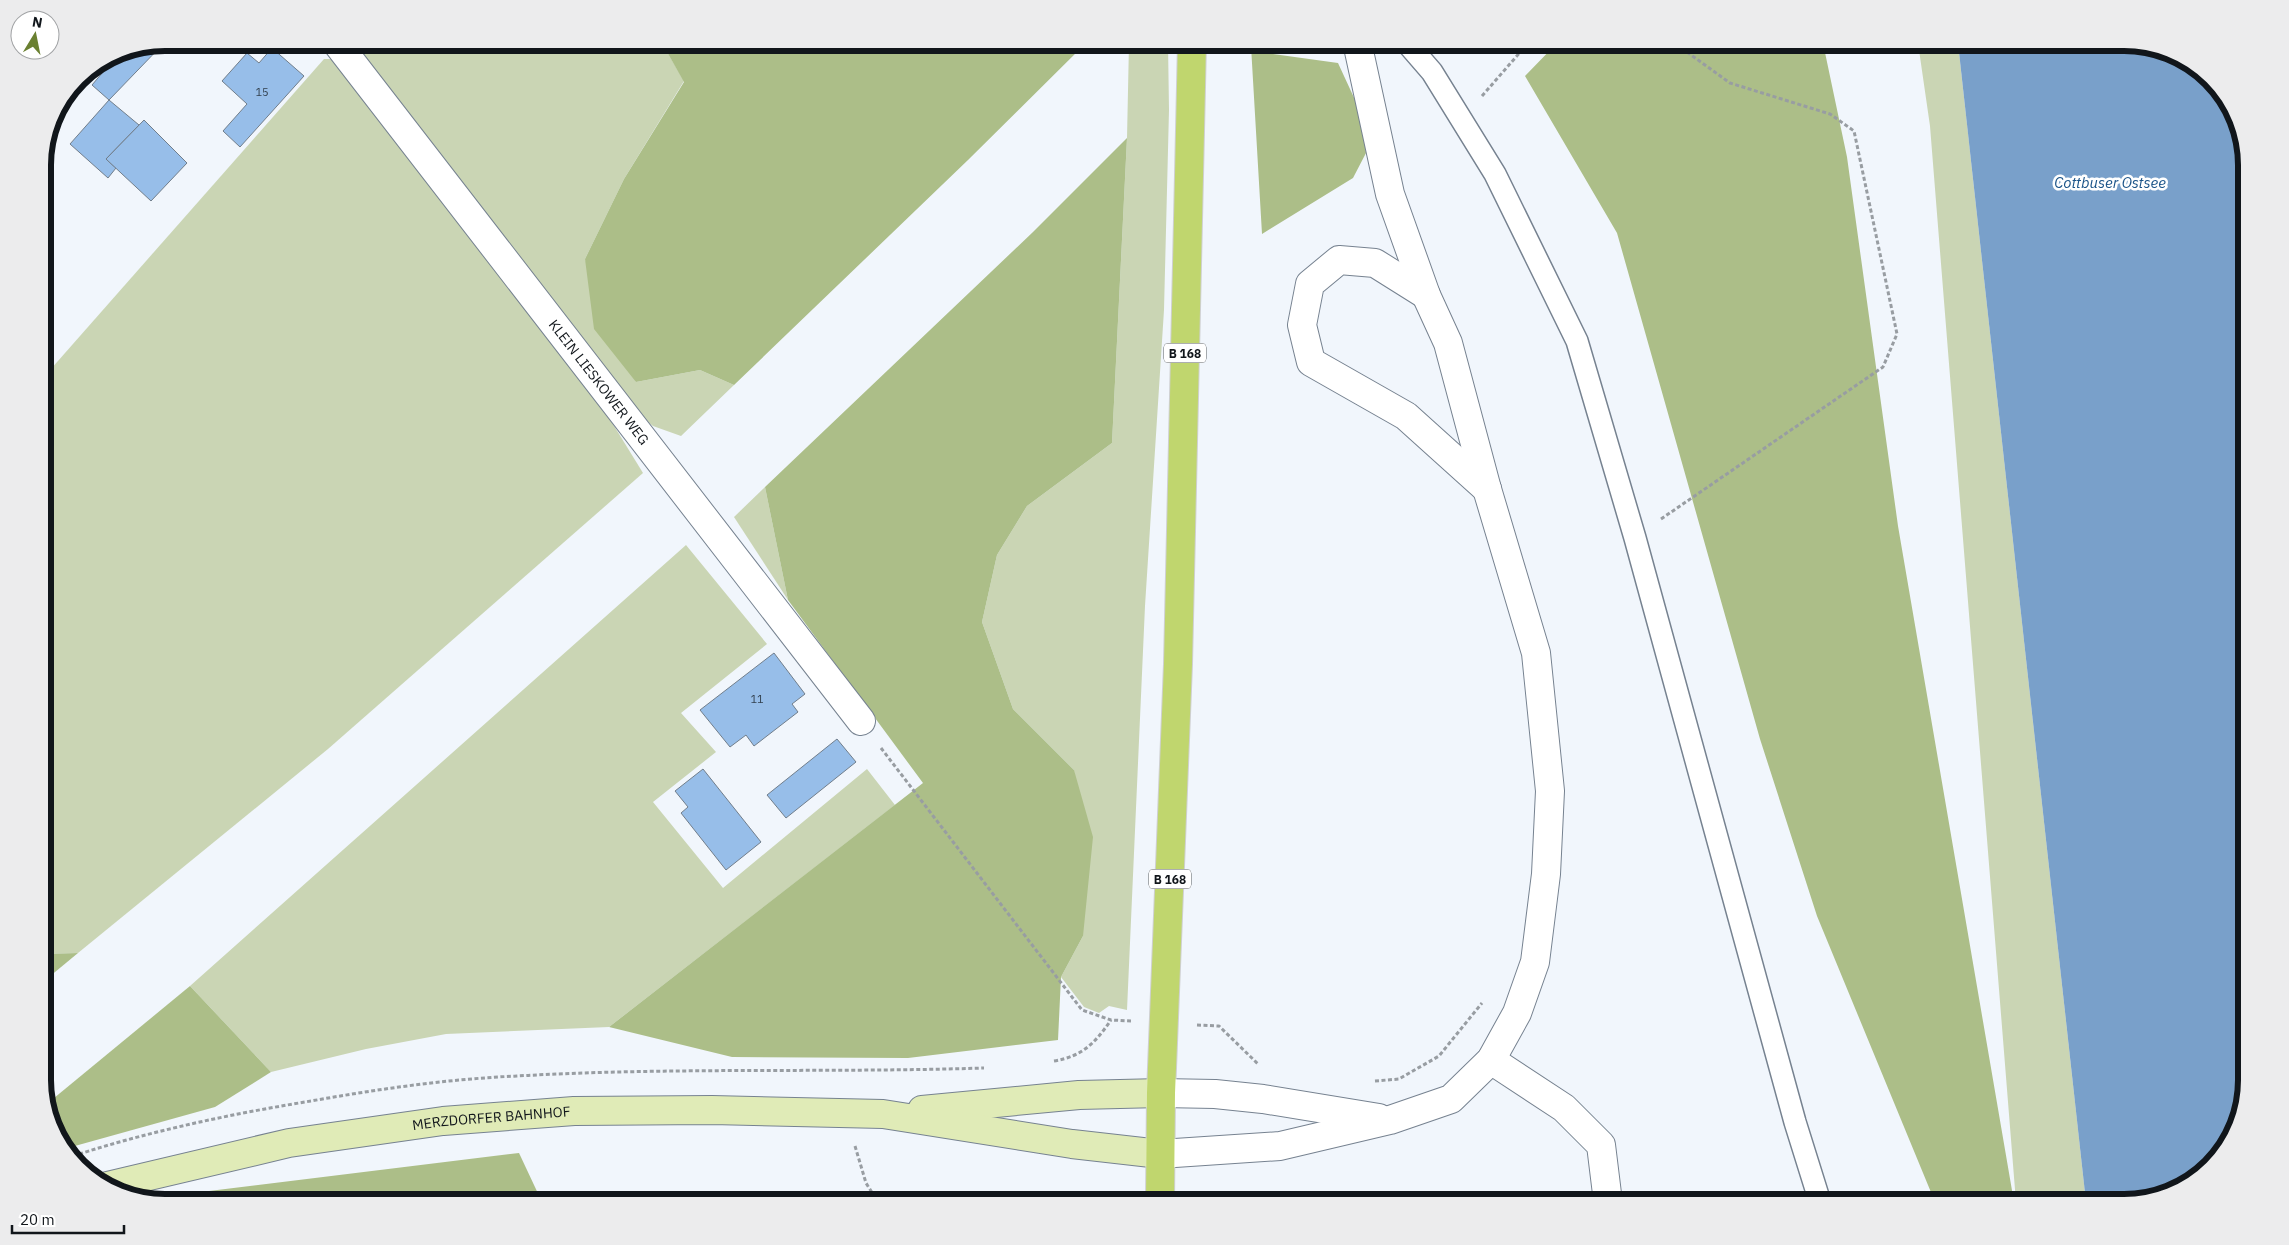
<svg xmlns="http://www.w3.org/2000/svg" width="2289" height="1245" font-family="'IBM Plex Sans',sans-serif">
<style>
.green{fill:#cad5b4}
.forest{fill:#acbe88}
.water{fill:#79a0ca}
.building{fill:#97bee9;stroke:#717e8b}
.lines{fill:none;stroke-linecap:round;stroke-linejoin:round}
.lane-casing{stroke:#768290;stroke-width:24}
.street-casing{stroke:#768290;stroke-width:30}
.secondary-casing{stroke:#768290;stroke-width:30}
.primary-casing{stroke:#cfd0d1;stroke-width:30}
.path{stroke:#989da2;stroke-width:3;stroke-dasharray:4 2.5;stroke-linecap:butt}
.lane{stroke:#fff;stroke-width:21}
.street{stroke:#fff;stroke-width:28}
.secondary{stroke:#e0ebb7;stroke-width:28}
.primary{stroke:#c0d66e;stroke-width:28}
.labels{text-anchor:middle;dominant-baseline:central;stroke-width:5;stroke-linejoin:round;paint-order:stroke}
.number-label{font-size:11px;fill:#32404e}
.shield{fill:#fff;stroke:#585c5f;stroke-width:1}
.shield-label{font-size:12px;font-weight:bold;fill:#11161b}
.street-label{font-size:14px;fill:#11161b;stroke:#fff}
.water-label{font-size:15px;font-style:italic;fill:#1b5489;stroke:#fff}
.rim{fill:none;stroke:#11161b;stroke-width:6}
</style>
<rect width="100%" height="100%" fill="#f1f6fc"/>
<g class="green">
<polygon points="348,43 662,43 684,81 624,179 585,259 636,382 700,370 734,385 681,436 653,426 628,406"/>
<polygon points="1129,43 1168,43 1169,110 1164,310 1145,606 1127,1010 1109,1006 1099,1013 1084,1007 1061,977 1083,936 1074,770 1013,709 982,622 997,555 1027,506 1112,443 1127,138"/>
<polygon points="1918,43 1958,43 2086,1202 2016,1202 1930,126"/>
<polygon points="324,59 335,59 600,403 643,473 328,749 78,953 43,954 43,378"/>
<polygon points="765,487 788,600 734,517"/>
<polygon points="686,545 767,644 681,713 716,752 653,802 723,888 867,769 895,805 609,1027 446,1034 366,1049 271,1072 190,986"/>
</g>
<g class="forest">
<polygon points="1558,42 1823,43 1847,157 1898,526 2014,1202 1935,1202 1817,916 1760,739 1617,233 1525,76"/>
<polygon points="662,43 1086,43 968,160 734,385 700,370 636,382 594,329 585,259 624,179 684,82"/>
<polygon points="1251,46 1273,54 1338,63 1362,115 1366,153 1353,178 1262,234"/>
<polygon points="1127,138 1112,443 1027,506 997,555 982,622 1013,709 1074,770 1093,837 1083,936 1061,977 1058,1040 908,1058 732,1057 609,1027 923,783 788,600 765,487 1033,232"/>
<polygon points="78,953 43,982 43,954"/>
<polygon points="190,986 271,1072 215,1107 64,1149 48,1103"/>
<polygon points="519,1153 542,1202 174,1202 209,1191"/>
</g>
<polygon class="water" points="1958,43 2123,43 2178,55 2226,97 2246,158 2246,1079 2234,1134 2192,1182 2124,1202 2086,1202"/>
<g class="building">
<polygon points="164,43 109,100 92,85 103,72 101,70 119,52"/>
<polygon points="272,48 304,76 240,147 223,131 247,104 222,81 247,53 259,63"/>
<polygon points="109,100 139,125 106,159 116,168 108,178 70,144"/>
<polygon points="144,120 187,163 151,201 106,159"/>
<polygon points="774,653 805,694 792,704 798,712 754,746 746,735 730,747 700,710"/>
<polygon points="837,739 856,762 786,818 767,795"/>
<polygon points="703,769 761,842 726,870 681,813 688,807 675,791"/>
</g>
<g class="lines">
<defs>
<polyline id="lane" points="1406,42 1432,72 1495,174 1577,341 1635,538 1795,1122 1820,1202"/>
<g id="street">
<path id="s1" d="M336,42L861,721"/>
<polyline points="1426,295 1375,263 1339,260 1310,284 1302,325 1311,362 1406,416 1487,489"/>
<polyline points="1491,1060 1564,1108 1601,1145 1608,1202"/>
<polyline points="1161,1093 1215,1094 1263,1099 1379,1118"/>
<polyline points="1160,1154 1280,1146 1390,1120 1451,1099 1491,1060 1517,1013 1535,962 1546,874 1550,791 1536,653 1487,489 1448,343 1426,295 1390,194 1357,42"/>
</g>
<g id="secondary">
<polyline points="922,1110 1079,1095 1161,1093"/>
<path id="s2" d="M107,1186L289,1143L443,1121L574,1111L712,1110L883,1114L1072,1144L1160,1154"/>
</g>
<polyline id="primary" points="1160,1202 1161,1093 1178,664 1192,42"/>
</defs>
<use href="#lane" class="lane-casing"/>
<use href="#street" class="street-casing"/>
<use href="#secondary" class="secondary-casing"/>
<use href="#primary" class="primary-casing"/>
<g class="path">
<polyline points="1482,96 1529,42"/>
<polyline points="1661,519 1883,367 1897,334 1854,131 1830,114 1730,83 1673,42"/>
<polyline points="881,748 1082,1010 1111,1020 1131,1021"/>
<polyline points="1197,1025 1219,1026 1258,1064"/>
<path d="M1054,1061C1083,1056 1095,1043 1111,1020"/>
<polyline points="1375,1081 1399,1079 1439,1056 1482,1003"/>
<polyline points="855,1146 866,1183 878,1202"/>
<path d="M73,1156C150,1131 231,1114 311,1101C379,1089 448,1079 517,1076C672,1067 828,1073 984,1068"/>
</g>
<use href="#lane" class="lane"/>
<use href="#street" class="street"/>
<use href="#secondary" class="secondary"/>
<use href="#primary" class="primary"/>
</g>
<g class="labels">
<g class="number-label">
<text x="262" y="92">15</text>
<text x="757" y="699">11</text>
</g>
<g class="shield">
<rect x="1164" y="343.5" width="42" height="19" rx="4"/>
<rect x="1149" y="869.5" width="42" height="19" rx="4"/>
</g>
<g class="shield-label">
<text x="1185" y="353">B 168</text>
<text x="1170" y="879">B 168</text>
</g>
<g class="street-label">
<text stroke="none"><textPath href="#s1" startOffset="430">KLEIN LIESKOWER WEG</textPath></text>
<text stroke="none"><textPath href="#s2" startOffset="391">MERZDORFER BAHNHOF</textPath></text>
</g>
<g class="water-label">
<text x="2110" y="182">Cottbuser Ostsee</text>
</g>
</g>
<path d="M0 0H2289V1245H0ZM165 51H2124A114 114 0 0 1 2238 165V1080A114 114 0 0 1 2124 1194H165A114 114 0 0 1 51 1080V165A114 114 0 0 1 165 51Z" fill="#ececed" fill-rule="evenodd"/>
<path class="rim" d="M165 51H2124A114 114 0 0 1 2238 165V1080A114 114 0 0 1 2124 1194H165A114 114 0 0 1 51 1080V165A114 114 0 0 1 165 51Z"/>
<g transform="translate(35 35) rotate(10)"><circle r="24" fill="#ffffff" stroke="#a0a2a4"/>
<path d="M0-4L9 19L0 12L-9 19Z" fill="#6a8031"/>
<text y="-8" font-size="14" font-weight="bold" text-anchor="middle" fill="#11161b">N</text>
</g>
<path d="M12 1225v8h112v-8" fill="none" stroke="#11161b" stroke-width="2.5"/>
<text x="20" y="1225" font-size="15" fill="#11161b" stroke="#ffffff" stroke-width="4" paint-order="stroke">20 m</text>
</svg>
